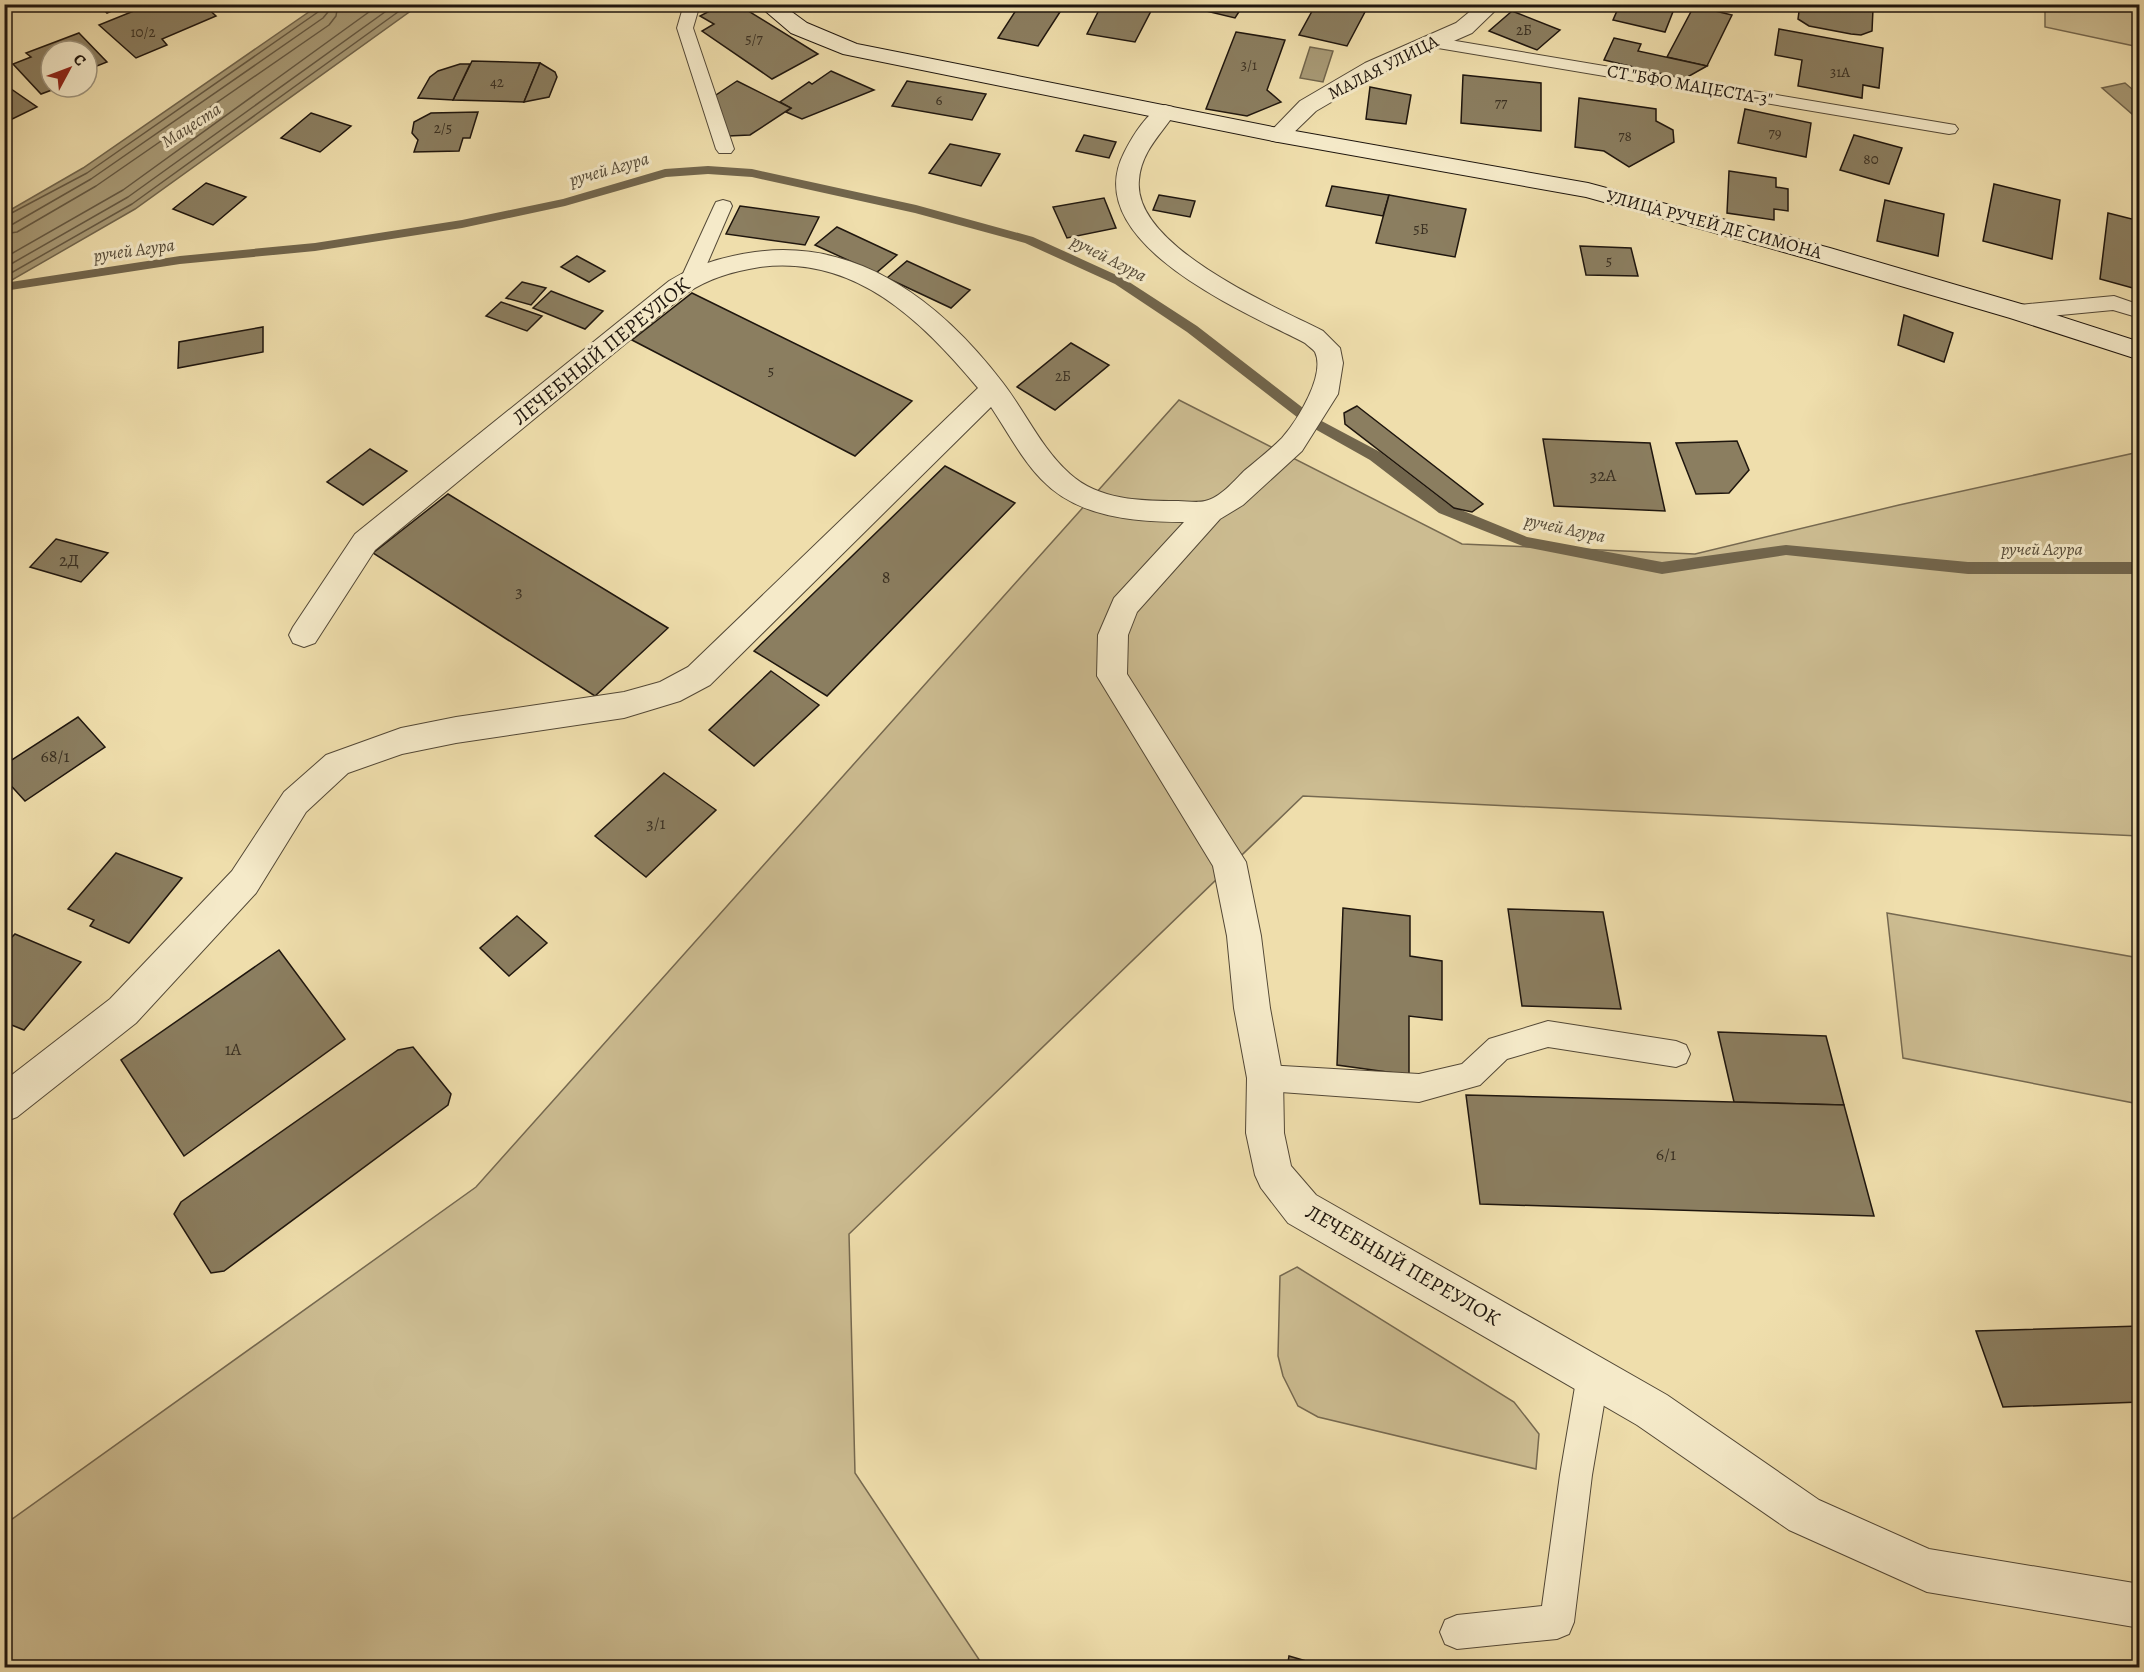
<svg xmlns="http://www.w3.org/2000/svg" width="2144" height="1672" font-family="Alegreya,serif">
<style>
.green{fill:#ccbc91;stroke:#766950;stroke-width:1.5}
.water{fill:#a89a76;stroke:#71654c;stroke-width:1.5}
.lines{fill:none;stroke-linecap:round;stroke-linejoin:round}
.shore{stroke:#645842;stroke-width:1.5}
.stream{fill:#71654c;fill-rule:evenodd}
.building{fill:#8b7e60;stroke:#1f160e;stroke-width:1.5}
.lane-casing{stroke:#534836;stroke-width:2}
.street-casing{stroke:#534836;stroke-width:2}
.secondary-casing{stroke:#1f160e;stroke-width:2}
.lane{fill:#f5eac9;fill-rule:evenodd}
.street{fill:#f5eac9;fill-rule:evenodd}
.secondary{fill:#f5eac9;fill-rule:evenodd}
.labels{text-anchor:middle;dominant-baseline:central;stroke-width:6;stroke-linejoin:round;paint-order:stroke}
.far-number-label{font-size:15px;fill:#3a3022}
.far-street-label{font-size:18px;fill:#1f160e;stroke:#f5eac9}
.far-water-label{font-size:18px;font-style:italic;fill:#564b38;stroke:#f5eac9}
.number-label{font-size:18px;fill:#3a3022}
.street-label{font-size:21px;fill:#1f160e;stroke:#f5eac9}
</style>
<rect width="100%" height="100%" fill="#efdeac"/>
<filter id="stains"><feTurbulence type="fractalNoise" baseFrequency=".00333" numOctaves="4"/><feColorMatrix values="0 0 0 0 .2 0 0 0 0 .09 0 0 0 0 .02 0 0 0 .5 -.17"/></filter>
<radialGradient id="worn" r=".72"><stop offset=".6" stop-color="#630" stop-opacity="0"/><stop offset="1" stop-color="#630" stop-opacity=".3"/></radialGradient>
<g class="green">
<polygon points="2045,5 2139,5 2139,47 2045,27"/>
<polygon points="1179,400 1462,544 1695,554 1899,505 2139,452 2139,836 1303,796 849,1234 855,1473 984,1667 5,1667 4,1525 476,1187"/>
<polygon points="1887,913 2139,958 2139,1104 1903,1058"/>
<polygon points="1297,1267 1514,1402 1539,1434 1536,1469 1318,1417 1298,1406 1283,1376 1278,1356 1280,1276"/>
</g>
<g class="water">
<polygon points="319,5 419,5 135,209 5,284 5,213 83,168"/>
<polygon points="1310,47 1333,51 1323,82 1300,78"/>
<polygon points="2125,83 2139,95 2139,120 2102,88"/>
</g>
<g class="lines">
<g class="shore">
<polyline points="4,217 87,173 318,12 322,4"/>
<polyline points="4,225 13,224 91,179 323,18 328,12 329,4"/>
<polyline points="4,234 17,232 96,186 329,25 336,16 338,4"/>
<polyline points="4,258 123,190 380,4"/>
<polyline points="4,268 128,197 396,4"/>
<polyline points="4,277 132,204 409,4"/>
</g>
<polygon class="stream" points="708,166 752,169 916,205 1033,237 1123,278 1197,326 1316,418 1380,452 1449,505 1527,537 1662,562 1786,545 1968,562 2140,562 2140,574 1968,574 1786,555 1662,574 1525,547 1439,513 1370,460 1306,424 1187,332 1115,284 1025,243 915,213 752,177 708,174 666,177 565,206 462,228 315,251 180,264 4,291 4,283 180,256 315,243 462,220 563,199 665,169"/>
</g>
<g class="building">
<polygon points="98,4 127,4 107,13"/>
<polygon points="151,4 203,4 216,16 162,39 167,45 136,58 99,25"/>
<polygon points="723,4 737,4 818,54 772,79 702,31 714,24 700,16"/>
<polygon points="1020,4 1060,12 1038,46 998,38"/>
<polygon points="1102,4 1151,11 1135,42 1087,34"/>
<polygon points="1177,4 1244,4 1235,18"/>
<polygon points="1316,4 1343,4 1366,10 1347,46 1299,35"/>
<polygon points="1620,4 1676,4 1665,32 1613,20"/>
<polygon points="1800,4 1846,4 1873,9 1872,31 1861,35 1851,34 1809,26 1798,19"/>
<polygon points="1694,6 1732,15 1707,66 1667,57"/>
<polygon points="1512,11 1560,30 1537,50 1489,31"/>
<polygon points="1779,29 1883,48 1879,88 1863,85 1862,98 1798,86 1802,60 1775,55"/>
<polygon points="1236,32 1285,40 1267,90 1281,102 1247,116 1206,109"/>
<polygon points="79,33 107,62 87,70 87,51 51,51 51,87 60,87 41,94 13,64 31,57 26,53"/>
<polygon points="1614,38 1641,44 1638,51 1707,66 1684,79 1604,60"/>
<polygon points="472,61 540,63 524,102 453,100"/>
<polygon points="540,63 555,72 557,77 549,97 524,102"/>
<polygon points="460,64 470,64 453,100 418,98 430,77 438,71"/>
<polygon points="831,71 874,90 802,119 786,112 791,108 780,102 809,82 812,84"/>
<polygon points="1463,75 1541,83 1541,131 1461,123"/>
<polygon points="737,81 791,108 750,135 728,136 710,99"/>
<polygon points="907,81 986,94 972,120 892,106"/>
<polygon points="4,84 37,107 4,123"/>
<polygon points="1370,87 1411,95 1406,124 1366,119"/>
<polygon points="1579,98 1656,109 1656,121 1673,130 1674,142 1629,167 1604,151 1575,147"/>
<polygon points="1745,109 1811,123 1806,157 1738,143"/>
<polygon points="478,112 470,138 463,138 459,151 414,152 418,140 412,133 414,122 431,113"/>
<polygon points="311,113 351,126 320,152 281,138"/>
<polygon points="1084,135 1116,142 1109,158 1076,151"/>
<polygon points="1854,135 1902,148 1889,184 1840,170"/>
<polygon points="950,144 1000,154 981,186 929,173"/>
<polygon points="1729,171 1776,178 1776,187 1788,189 1788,211 1774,209 1774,220 1727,213"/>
<polygon points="206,183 246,197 213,225 173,209"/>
<polygon points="1994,184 2060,200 2052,259 1983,241"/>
<polygon points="1332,186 1389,195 1383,216 1326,206"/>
<polygon points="1159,195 1195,201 1190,217 1153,210"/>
<polygon points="1389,195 1466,209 1455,257 1376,243"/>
<polygon points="1104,198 1116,228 1067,238 1053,207"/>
<polygon points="1885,200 1944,214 1938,256 1877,241"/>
<polygon points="740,206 819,217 805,245 726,234"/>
<polygon points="2108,213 2140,221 2140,290 2100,279"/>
<polygon points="837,227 897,255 876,273 815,245"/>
<polygon points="1580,246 1631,248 1638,276 1586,275"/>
<polygon points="577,256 605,271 589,282 561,267"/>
<polygon points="907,261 970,290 951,308 887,278"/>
<polygon points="522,282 546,288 531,305 506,298"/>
<polygon points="551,291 603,311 585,329 533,308"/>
<polygon points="692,293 912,401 855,456 632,340"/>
<polygon points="501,302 542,316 527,331 486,316"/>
<polygon points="1904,315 1953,333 1944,362 1898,345"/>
<polygon points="263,327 263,352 178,368 179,342"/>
<polygon points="1071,343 1109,365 1055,410 1017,387"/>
<polygon points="1357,406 1483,504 1472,512 1454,508 1345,424 1344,413"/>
<polygon points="1543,439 1650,443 1665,511 1554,506"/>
<polygon points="1737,441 1749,470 1729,493 1696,494 1676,443"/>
<polygon points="370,449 407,471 363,505 327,482"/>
<polygon points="945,466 1015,503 827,696 754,651"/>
<polygon points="448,494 668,628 595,696 373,553"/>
<polygon points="56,539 108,553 81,582 30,567"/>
<polygon points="771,671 819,705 754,766 709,730"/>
<polygon points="78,717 105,747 25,801 4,778 4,765"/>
<polygon points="664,773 716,810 646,877 595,836"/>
<polygon points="116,853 182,878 129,943 90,926 94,920 68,909"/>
<polygon points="1343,908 1410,916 1410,956 1442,961 1442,1020 1409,1016 1409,1075 1337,1065"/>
<polygon points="1508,909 1603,912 1621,1009 1522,1006"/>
<polygon points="517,916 547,943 509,976 480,948"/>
<polygon points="15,934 81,962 24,1030 4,1022 4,945"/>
<polygon points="279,950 345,1039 184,1156 121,1060"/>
<polygon points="1718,1032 1826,1036 1844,1105 1734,1102"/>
<polygon points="413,1047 451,1094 448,1105 224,1271 211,1273 174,1214 181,1202 398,1050"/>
<polygon points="1466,1095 1844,1105 1874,1216 1480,1204"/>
<polygon points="2140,1326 2140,1402 2003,1407 1976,1331"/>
<polygon points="1289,1656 1330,1668 1287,1668"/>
</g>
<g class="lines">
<defs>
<g id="lane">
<polygon points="684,4 700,4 693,28 734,149 731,153 719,153 716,149 677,28"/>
<polygon points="1432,37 1949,124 1955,125 1958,129 1955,133 1949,134 1426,46 1424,42"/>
<polygon points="723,200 730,202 732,206 701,278 698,282 691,284 684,282 681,278 714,206 716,202"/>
<polygon points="2114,296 2140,305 2140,318 2113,310 2019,319 2012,317 2009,312 2012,307 2019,305"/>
<polygon points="1548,1021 1676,1041 1686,1045 1690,1054 1686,1063 1676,1067 1548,1047 1507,1059 1480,1085 1419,1102 1265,1091 1255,1088 1251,1078 1255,1068 1265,1065 1419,1074 1462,1064 1489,1039"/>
<polygon points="1593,1359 1604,1364 1609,1375 1592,1475 1574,1622 1569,1634 1557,1639 1457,1649 1445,1644 1440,1632 1445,1620 1457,1615 1542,1606 1560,1475 1577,1375 1582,1364"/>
</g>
<g id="street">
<polygon points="1479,4 1502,4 1472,33 1381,73 1316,111 1286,140 1278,142 1270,140 1267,135 1300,101 1365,63 1456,23"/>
<path d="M1165,105L1173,107L1176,112C1161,134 1141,152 1139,180C1132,246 1274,306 1323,331L1340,348L1343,363L1338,394L1302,451L1243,505L1220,519L1137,612L1128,635L1127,674L1246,862L1261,936L1270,1008L1283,1078L1284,1133L1291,1166L1316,1195L1667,1395L1819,1500L1929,1549L2140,1584V1628L1927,1592L1789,1530L1637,1425L1288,1223L1261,1188L1255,1175L1246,1133L1247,1078L1234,1008L1227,936L1213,866L1097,676L1098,635L1114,598L1184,522C1134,522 1078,518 1041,479C1021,458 1007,431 991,407L710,685L680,701L624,718L456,743L402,754L348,773L306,812L256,893L136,1023L17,1117L4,1122V1081L110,999L232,871L284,792L326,755L401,728L456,717L624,692L660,682L688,667L978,388C921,320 855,255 760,267C734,271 709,278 687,293L375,550L315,643L304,647L293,643L289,635L293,627L355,534L669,281C695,265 725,256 755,252C859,238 942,303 1003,383C1026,413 1041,448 1070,474C1099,500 1140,501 1178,501C1186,501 1197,503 1205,501C1220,498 1234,481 1244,471C1257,460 1270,450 1282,438C1297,421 1326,375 1315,352C1313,349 1308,346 1305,343C1245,312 1078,243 1124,153C1132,137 1148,110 1165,105Z"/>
</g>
<polygon id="secondary" points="757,4 781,4 807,23 857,44 1278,128 1588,183 1830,248 2028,306 2140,342 2140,360 2010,318 1812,260 1586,197 1278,142 843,54 791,33"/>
</defs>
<use href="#lane" class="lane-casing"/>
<use href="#street" class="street-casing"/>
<use href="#secondary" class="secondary-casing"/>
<use href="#lane" class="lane"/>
<use href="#street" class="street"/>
<use href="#secondary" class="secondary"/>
</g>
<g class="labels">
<g class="far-number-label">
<text x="1524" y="30">2Б</text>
<text x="143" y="32">10/2</text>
<text x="754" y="39">5/7</text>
<text x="1249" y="65">3/1</text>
<text x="1840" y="72">31А</text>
<text x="497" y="82">42</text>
<text x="939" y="100">6</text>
<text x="1501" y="103">77</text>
<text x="443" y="128">2/5</text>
<text x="1775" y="133">79</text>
<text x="1625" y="136">78</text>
<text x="1871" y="159">80</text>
<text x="1421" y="229">5Б</text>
<text x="1609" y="261">5</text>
<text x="771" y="371">5</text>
<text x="1063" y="376">2Б</text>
</g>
<g class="far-street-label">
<text transform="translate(1383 67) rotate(-27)">МАЛАЯ УЛИЦА</text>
<text transform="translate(1690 85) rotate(10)">СТ "БФО МАЦЕСТА-3"</text>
<text transform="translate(1714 224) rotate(15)">УЛИЦА РУЧЕЙ ДЕ СИМОНА</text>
</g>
<g class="far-water-label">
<text transform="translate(191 125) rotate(-33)">Мацеста</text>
<text transform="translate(609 169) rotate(-16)">ручей Агура</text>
<text transform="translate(134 250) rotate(-8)">ручей Агура</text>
<text transform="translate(1109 258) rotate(27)">ручей Агура</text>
<text transform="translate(1565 528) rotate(12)">ручей Агура</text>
<text x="2042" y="549">ручей Агура</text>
</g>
<g class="number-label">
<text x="1603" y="475">32А</text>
<text x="69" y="560">2Д</text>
<text x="886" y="577">8</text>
<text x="519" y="591">3</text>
<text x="55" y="756">68/1</text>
<text x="656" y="823">3/1</text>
<text x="233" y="1049">1А</text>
<text x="1666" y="1154">6/1</text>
</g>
<g class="street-label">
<text transform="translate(601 351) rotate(-39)">ЛЕЧЕБНЫЙ ПЕРЕУЛОК</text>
<text transform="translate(1403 1265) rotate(30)">ЛЕЧЕБНЫЙ ПЕРЕУЛОК</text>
</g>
</g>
<rect width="2144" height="1672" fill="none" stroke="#efdeac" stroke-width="24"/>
<rect x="6" y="6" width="2132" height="1660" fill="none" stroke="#1f160e" stroke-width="3"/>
<rect x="12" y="12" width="2120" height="1648" fill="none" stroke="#1f160e" stroke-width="1.5"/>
<g transform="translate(69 69) rotate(49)"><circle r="28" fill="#f5eac9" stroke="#9f957e" stroke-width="1.5"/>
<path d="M0-4.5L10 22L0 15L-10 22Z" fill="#8f2418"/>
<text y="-9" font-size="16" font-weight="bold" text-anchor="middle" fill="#1f160e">С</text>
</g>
<rect width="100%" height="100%" filter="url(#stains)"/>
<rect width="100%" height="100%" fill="url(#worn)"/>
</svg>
